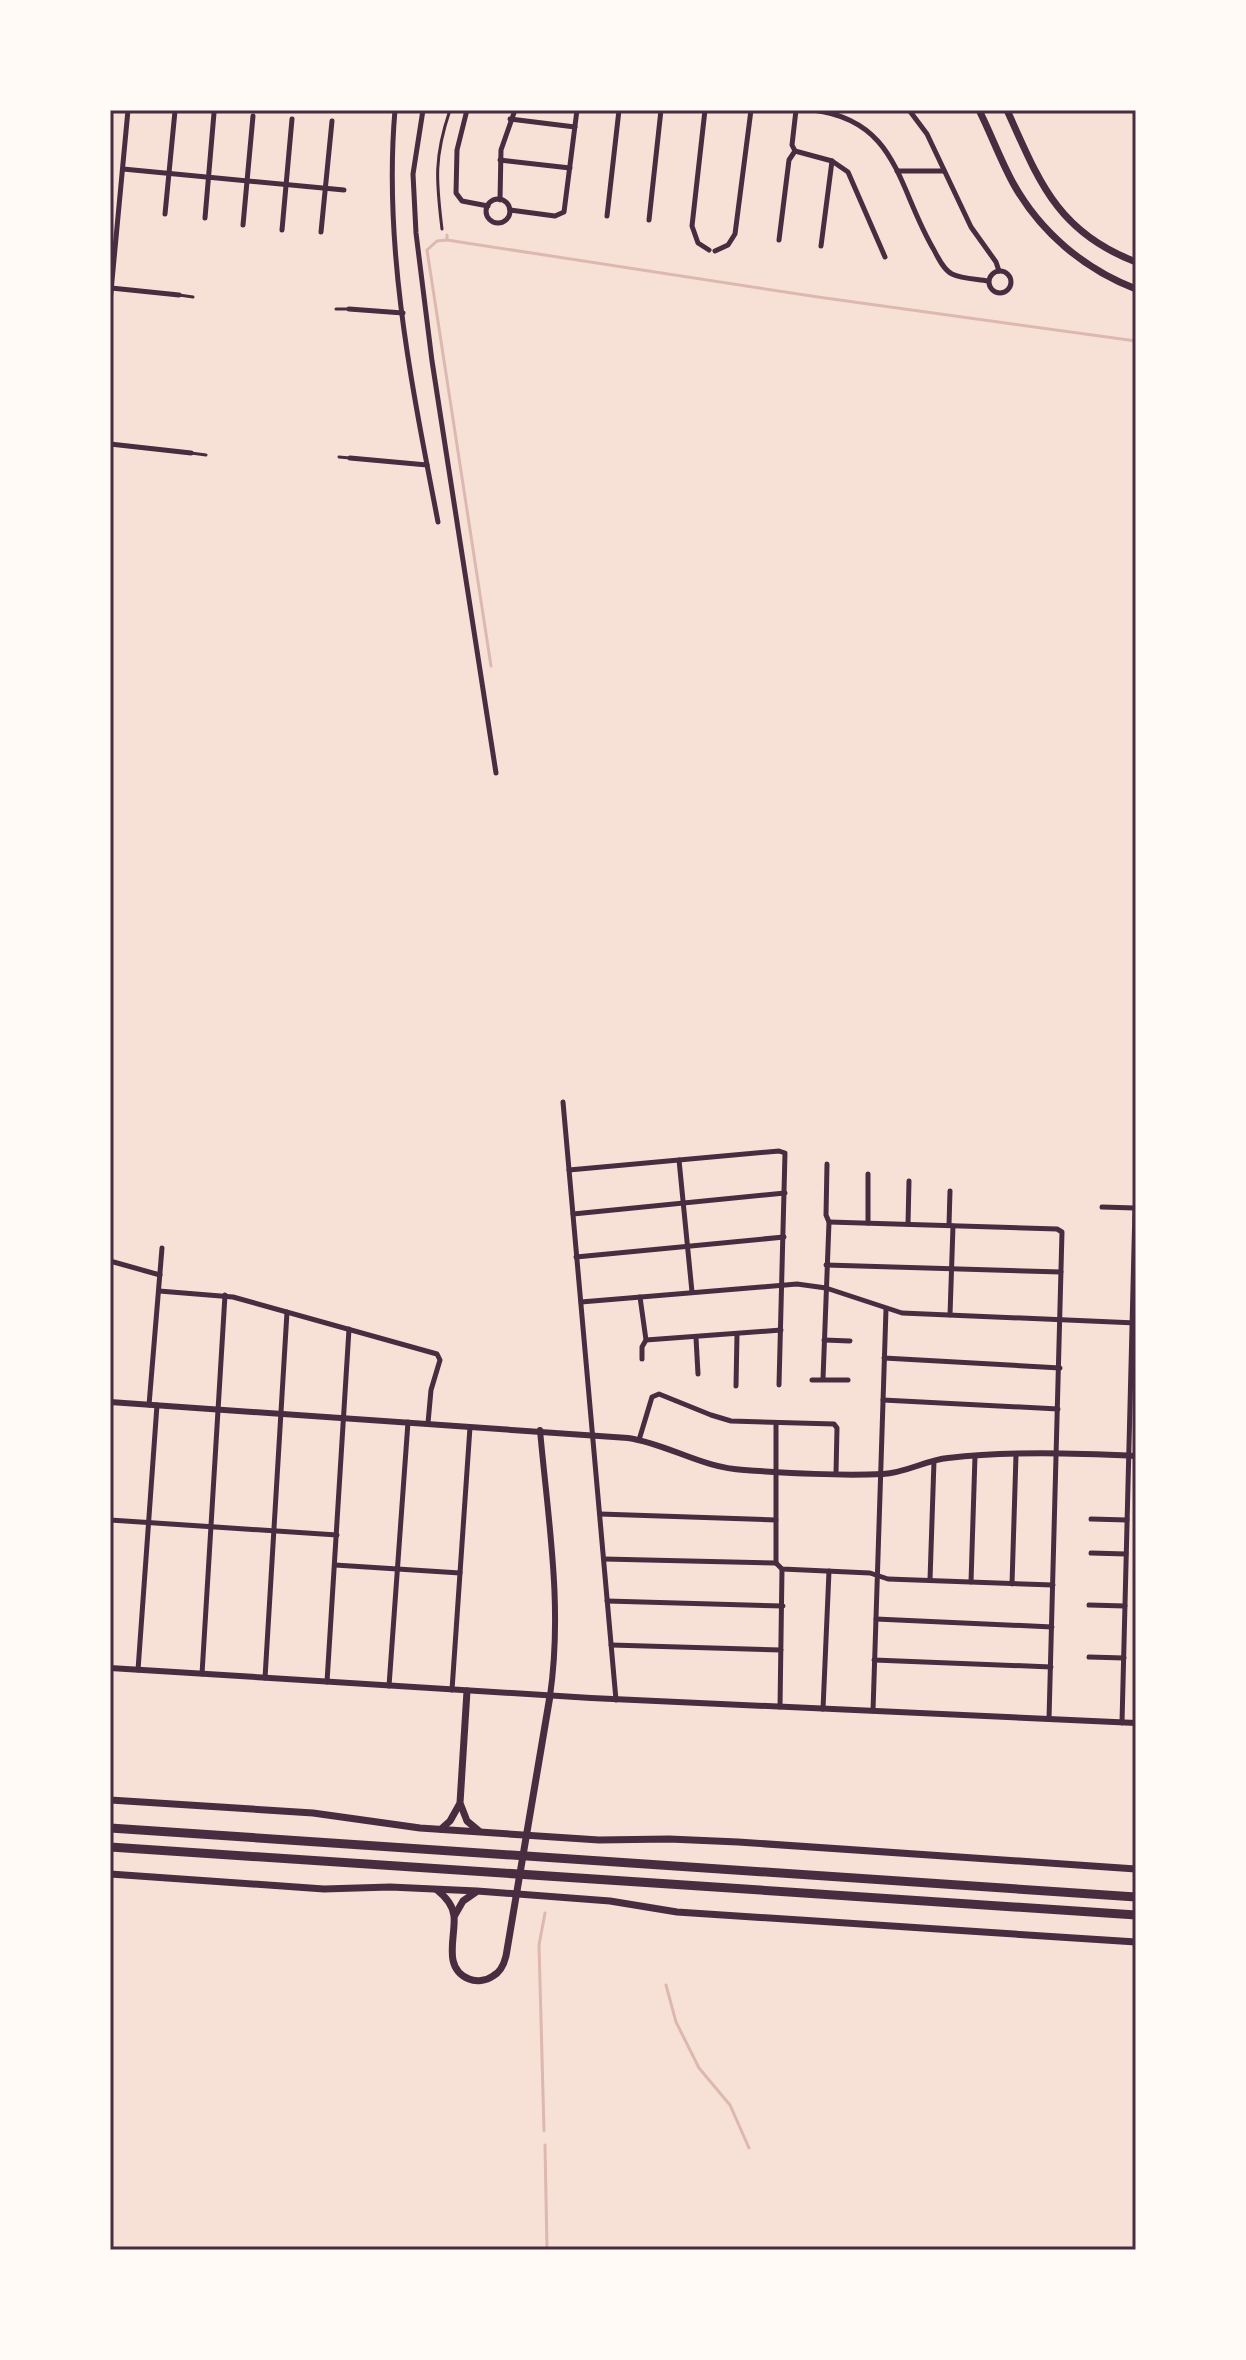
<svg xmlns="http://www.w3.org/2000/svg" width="1246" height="2360" font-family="'PT Sans',sans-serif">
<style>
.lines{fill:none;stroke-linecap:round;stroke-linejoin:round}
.stream{stroke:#dcb8b0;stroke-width:3}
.service{stroke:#4a2c40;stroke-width:3}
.minor{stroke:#4a2c40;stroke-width:5}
.tertiary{stroke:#4a2c40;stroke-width:6}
.secondary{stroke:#4a2c40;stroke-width:7}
.motorway{stroke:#4a2c40;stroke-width:9}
.neatline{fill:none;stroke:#4a2c40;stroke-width:3}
</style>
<rect width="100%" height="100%" fill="#f7e1d7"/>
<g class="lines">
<g class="stream">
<polyline points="447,235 447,240 437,241 427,250 491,666"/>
<polyline points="447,240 818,297 1136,341"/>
<polyline points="666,1985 676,2022 699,2068 730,2105 749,2148"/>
<polyline points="544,2131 539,1945 545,1913"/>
<polyline points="545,2145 547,2250"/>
</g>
<g class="service">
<path d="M442,229C436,180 434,157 450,110"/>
<polyline points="179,295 193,297"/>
<polyline points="336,309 348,309"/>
<polyline points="191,453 206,455"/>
<polyline points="339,457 350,458"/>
</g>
<g class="minor">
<path d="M395,110C383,248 412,387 438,522"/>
<polyline points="423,110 413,174 416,233 432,361 496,773"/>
<polyline points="467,110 457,150 456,193 462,201 488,206"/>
<polyline points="705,110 692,226 698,243 709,250"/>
<path d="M813,110C899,121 897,188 934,250C938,258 944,270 952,274C962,279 977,279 988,281"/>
<polyline points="909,110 927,134 971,227 996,262 999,271"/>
<polyline points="510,119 575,127"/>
<polyline points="795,151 832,161 848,172 885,257"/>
<polyline points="500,160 570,168"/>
<polyline points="123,169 344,190"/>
<polyline points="897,171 944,171"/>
<circle cx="498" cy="211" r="12"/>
<polyline points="500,200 501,150 515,110"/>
<polyline points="510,210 555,216 564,212 577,110"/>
<polyline points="165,214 175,111"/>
<polyline points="607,216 619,110"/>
<polyline points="205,218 214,113"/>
<polyline points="649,220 661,110"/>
<polyline points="243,225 253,116"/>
<polyline points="282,230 292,119"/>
<polyline points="321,232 332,121"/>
<polyline points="779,240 789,160 795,151 792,145 796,110"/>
<polyline points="821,246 832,161"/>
<polyline points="715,251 728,245 735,234 751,110"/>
<circle cx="1000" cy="282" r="11"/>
<polyline points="111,288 179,295"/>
<polyline points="110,302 128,110"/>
<polyline points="349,309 403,313"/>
<polyline points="110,444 191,453"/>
<polyline points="350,458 427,465"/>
<polyline points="563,1102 616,1700"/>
<polyline points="679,1160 692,1292"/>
<polyline points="569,1170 779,1151 785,1153 779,1385"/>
<polyline points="1102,1207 1135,1208"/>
<polyline points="573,1214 785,1193"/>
<polyline points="829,1222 1057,1229 1062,1232 1049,1719"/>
<polyline points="868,1223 868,1174"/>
<polyline points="908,1224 909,1181"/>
<polyline points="949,1225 950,1191"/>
<polyline points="576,1257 784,1237"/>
<polyline points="110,1261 160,1275"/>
<polyline points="826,1265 1061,1272"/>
<polyline points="159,1291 233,1297 437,1354 440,1360 431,1390 428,1423"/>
<polyline points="640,1297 646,1340 642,1347 642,1359"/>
<polyline points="581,1302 797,1284 826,1288 902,1313 1136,1323"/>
<polyline points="950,1315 953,1226"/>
<polyline points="696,1338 698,1374"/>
<polyline points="646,1340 781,1330"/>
<polyline points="824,1340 850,1341"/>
<polyline points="884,1358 1060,1368"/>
<polyline points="823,1379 829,1222 826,1215 827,1164"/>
<polyline points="812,1380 848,1380"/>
<polyline points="736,1386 737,1334"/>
<polyline points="883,1400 1058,1409"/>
<polyline points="149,1405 162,1248"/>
<polyline points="639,1440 652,1397 659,1394 711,1415 731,1421 834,1424 837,1428 836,1473"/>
<polyline points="600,1514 776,1520"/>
<polyline points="1091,1519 1127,1520"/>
<polyline points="110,1520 337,1535"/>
<polyline points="1091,1553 1126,1554"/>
<polyline points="604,1559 776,1563"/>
<polyline points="776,1563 782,1569 870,1573 888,1579 1053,1585"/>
<polyline points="776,1563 776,1423"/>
<polyline points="335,1565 460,1573"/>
<polyline points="930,1580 934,1461"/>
<polyline points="971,1582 975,1456"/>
<polyline points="1012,1584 1016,1455"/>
<polyline points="607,1601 783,1606"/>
<polyline points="1089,1605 1125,1606"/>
<polyline points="876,1619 1052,1627"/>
<polyline points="611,1645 781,1650"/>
<polyline points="1089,1657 1124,1658"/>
<polyline points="874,1660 1051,1667"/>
<polyline points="138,1670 157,1405"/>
<polyline points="202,1674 225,1295"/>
<polyline points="265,1678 287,1312"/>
<polyline points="327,1682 349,1329"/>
<polyline points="389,1686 408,1422"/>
<polyline points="452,1690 470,1427"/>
<polyline points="780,1707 782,1569"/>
<polyline points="823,1709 829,1571"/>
<polyline points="873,1711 886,1309"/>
<polyline points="1122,1723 1135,1208"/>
</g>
<g class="tertiary">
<path d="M110,1402L628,1438C668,1444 702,1468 744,1470C790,1473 838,1476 883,1474C906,1473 926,1460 948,1458C1010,1451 1074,1453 1136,1456"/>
<path d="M540,1430C548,1520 563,1606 550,1696"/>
<polyline points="110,1668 591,1698 1136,1723"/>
</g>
<g class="secondary">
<path d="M979,110C991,134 1000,159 1013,183C1040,232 1084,269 1136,289"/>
<path d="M1007,110C1039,181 1057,232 1136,262"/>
<polyline points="467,1691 460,1803 467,1821 479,1831"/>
<polyline points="110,1800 313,1813 420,1828 599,1840 669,1839 738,1842 1136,1869"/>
<polyline points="441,1829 450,1821 459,1805"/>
<polyline points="110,1874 324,1889 390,1887 477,1891 610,1901 677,1912 1136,1942"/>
<path d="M437,1890C446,1897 453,1905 454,1916C456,1937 442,1968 469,1979C476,1982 486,1981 493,1976C501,1972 504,1964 506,1956L550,1696"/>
<polyline points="455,1915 463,1901 476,1892"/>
</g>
<g class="motorway">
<polyline points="110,1828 1136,1897"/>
<polyline points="110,1847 1136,1915"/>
</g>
</g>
<rect width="1246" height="2360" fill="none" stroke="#fffaf5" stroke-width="224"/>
<rect x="112" y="112" width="1022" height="2136" class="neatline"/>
</svg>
